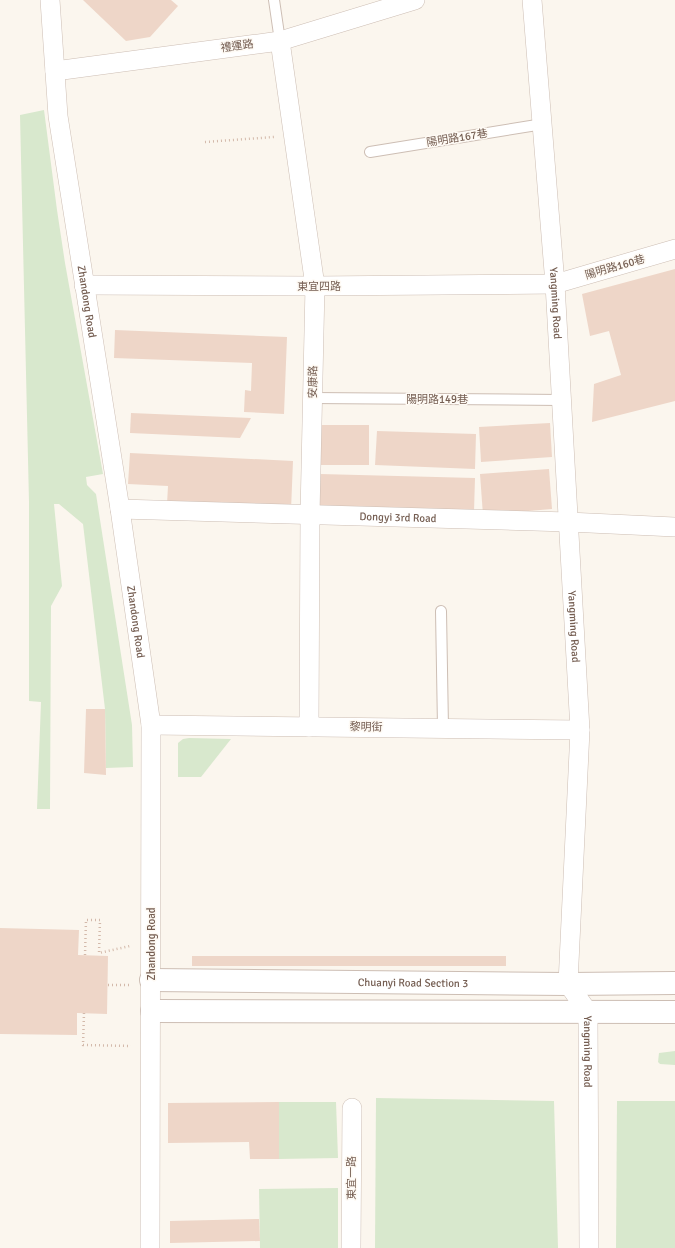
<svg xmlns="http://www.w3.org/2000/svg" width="675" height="1248" font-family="Signika,'Noto Sans TC',sans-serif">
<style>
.green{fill:#d8e8cd}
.building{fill:#eed6c8}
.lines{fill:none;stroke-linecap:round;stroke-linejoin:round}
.service-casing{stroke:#cdbeb4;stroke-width:12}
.minor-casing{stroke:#cdbeb4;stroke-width:20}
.tertiary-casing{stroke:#cdbeb4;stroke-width:24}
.path{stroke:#d3b9aa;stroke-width:2.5;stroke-dasharray:1 3;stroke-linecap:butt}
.service{stroke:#fff;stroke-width:10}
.minor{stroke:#fff;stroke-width:19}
.tertiary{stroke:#fff;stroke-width:22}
.labels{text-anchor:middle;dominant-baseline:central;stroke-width:3;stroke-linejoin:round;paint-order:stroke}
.street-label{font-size:11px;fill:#755e52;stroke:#fefaf4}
</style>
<rect width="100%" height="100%" fill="#fbf6ee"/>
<g class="green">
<polygon points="44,110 57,210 65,263 103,474 86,477 87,485 96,494 132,725 133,767 106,768 105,709 83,524 59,504 54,504 62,586 51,606 50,809 37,809 41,702 29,701 29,502 20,115"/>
<polygon points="189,738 231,739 201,777 178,777 178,743 183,739"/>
<polygon points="675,1051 675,1065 660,1064 658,1062 659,1053"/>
<polygon points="376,1098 554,1101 558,1248 375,1248"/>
<polygon points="617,1101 675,1101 675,1248 616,1248"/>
<polygon points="279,1102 336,1102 338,1158 279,1159"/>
<polygon points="338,1188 338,1248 260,1248 259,1189"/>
</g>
<g class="building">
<polygon points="83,0 171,0 178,6 150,37 126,41"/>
<polygon points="675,269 675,401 592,422 594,384 621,375 609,331 590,336 582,294"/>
<polygon points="115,330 287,337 284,414 244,412 245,390 251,391 252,363 114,358"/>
<polygon points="131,413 251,418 240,438 130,433"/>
<polygon points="550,423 552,457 481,462 479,427"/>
<rect x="319" y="425" width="50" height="40"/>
<polygon points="377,431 476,434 475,469 375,465"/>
<polygon points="130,453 293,461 291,510 167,504 168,486 128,484"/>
<polygon points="549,469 552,509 483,515 480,474"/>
<polygon points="320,474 475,478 474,512 319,508"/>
<polygon points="86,709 105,709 106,775 84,773"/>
<polygon points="0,928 79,930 78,955 108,956 107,1014 77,1013 77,1035 0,1034"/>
<rect x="192" y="956" width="314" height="10"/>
<polygon points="279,1102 279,1159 250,1159 249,1142 168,1143 168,1103"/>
<polygon points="259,1219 260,1241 170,1243 170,1221"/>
</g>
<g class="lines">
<defs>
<g id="service">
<polyline points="274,0 280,41"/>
<polyline points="370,152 543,124"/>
<polyline points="312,398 561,400"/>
<polyline points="441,611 443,728"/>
</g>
<g id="minor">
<path id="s1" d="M50,0L58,116L120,509L151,725L150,1248"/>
<path id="s2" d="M532,0L555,284L580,730L568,984L588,1012L589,1248"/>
<polyline points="280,41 315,286 310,514 309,727"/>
<polyline points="55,71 280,41 415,0"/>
<polyline points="84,285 315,286 555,284 675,249"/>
<path id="s3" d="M120,509L568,522L675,527"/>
<polyline points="151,725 580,730"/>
<polyline points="351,1248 352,1108"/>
</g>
<g id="tertiary">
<path id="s4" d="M151,980L568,984L675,983"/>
<polyline points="152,1011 675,1012"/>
</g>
</defs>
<use href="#service" class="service-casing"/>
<use href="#minor" class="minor-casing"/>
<use href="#tertiary" class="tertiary-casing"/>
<g class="path">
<polyline points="205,142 274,137"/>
<polyline points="85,955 86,920 100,920 99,953 130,946"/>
<polyline points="108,985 131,985"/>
<polyline points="84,1013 83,1045 131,1046"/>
</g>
<use href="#service" class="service"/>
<use href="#minor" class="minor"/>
<use href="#tertiary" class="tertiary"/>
</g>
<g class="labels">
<g class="street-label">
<text transform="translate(237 46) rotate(-8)">禮運路</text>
<text transform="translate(457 138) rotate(-9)">陽明路167巷</text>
<text transform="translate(615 267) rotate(-16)">陽明路160巷</text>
<text x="319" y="286">東宜四路</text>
<text stroke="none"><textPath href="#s1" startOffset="304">Zhandong Road</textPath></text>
<text stroke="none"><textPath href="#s2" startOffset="304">Yangming Road</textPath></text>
<text transform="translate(313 382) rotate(-89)">安康路</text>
<text x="437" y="399">陽明路149巷</text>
<text stroke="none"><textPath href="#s3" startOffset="278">Dongyi 3rd Road</textPath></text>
<text stroke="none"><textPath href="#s1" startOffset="628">Zhandong Road</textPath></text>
<text stroke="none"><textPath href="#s2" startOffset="628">Yangming Road</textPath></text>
<text transform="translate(366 727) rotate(1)">黎明街</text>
<text transform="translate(151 944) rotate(-90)">Zhandong Road</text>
<text stroke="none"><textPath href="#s4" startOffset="262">Chuanyi Road Section 3</textPath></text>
<text stroke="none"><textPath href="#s2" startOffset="1060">Yangming Road</textPath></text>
<text transform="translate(351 1178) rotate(-90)">東宜一路</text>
</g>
</g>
</svg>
